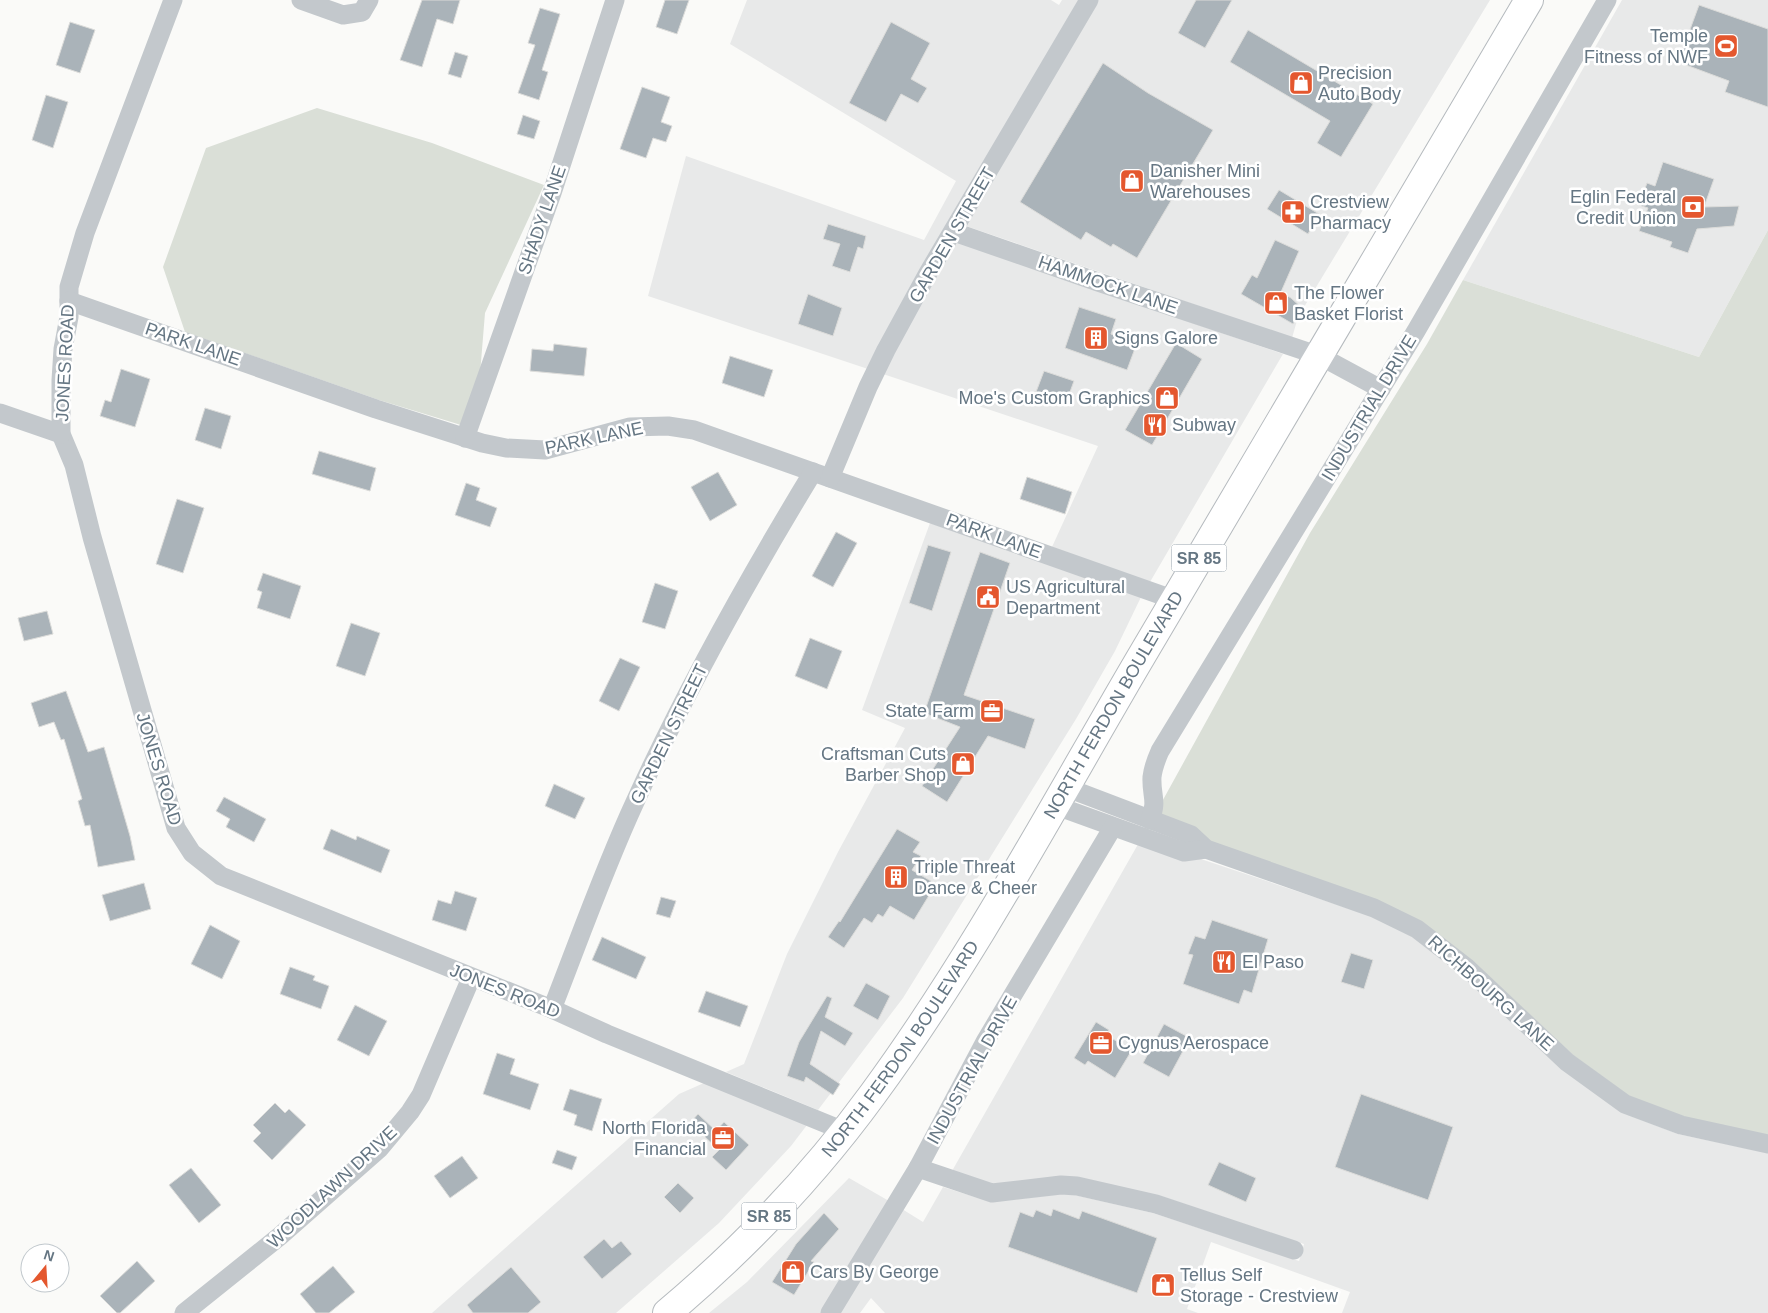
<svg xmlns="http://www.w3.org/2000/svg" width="1768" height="1313" font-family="Arial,sans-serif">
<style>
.built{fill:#e8e9e9}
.green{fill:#dadfd7}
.building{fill:#aab3b9;stroke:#dcdcda}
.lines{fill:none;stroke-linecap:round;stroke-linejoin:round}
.primary-casing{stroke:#b5babe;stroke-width:30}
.street{stroke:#c3c8cc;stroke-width:19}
.primary{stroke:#fff;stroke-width:28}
.labels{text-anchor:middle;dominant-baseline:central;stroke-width:5;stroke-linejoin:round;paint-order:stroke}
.shield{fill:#fff;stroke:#939fa8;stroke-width:1}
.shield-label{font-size:16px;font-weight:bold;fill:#657683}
.poi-label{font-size:18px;fill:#657683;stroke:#fff;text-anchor:start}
.street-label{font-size:18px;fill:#657683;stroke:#fff}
</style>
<rect width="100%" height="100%" fill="#fafaf8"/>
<g class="built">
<polygon points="747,0 1051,0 1059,5 1062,0 1080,0 868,369 648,296 686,156 924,240 956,181 730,44"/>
<polygon points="1098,0 1490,0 1298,317 1292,338 966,226"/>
<polygon points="1622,0 1768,0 1768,230 1699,357 1463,280"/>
<polygon points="957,242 1283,354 1150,582 1052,547 1098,446 883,374 935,277"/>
<polygon points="930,523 1141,597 1115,651 1076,719 903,998 818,1110 726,1072 744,1064 787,954 838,852 905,728 862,710"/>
<polygon points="1141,839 1371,916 1413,937 1460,975 1563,1069 1621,1112 1678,1134 1768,1153 1768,1313 1342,1313 1350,1292 1211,1242 1187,1309 1198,1313 885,1313 871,1298 860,1313 839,1313 902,1209 923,1222 943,1187 991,1202 1061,1194 1075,1195 1153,1213 1299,1261 1304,1244 1158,1195 993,1184 952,1171"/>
<polygon points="704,1083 807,1125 791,1146 719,1223 623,1307 616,1313 432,1313 679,1094"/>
<polygon points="849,1178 889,1201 821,1313 709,1313 747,1282"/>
</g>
<g class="green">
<polygon points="317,108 432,143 544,185 485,313 480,374 461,425 379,400 185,332 163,267 206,148"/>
<polygon points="1768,230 1768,1135 1683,1117 1629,1096 1573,1055 1471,960 1421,921 1204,841 1153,818 1310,533 1427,344 1463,280 1699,357"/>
</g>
<g class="building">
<polygon points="422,0 460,0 453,24 437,19 422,67 400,60"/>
<polygon points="665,0 689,0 677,34 656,27"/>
<polygon points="1196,0 1232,0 1205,48 1178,33"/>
<polygon points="1699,5 1768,29 1768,107 1725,92 1729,81 1678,62"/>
<polygon points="540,8 560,14 542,70 548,72 539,100 518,93 535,45 528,43"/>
<polygon points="70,22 95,30 80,73 56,65"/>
<polygon points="891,22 930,43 911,79 927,88 918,103 901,94 886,122 849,103"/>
<polygon points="1248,30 1373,104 1341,157 1317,143 1330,121 1230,62"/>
<polygon points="455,52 468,56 461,78 448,74"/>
<polygon points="1103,63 1148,93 1213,130 1137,258 1113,244 1111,247 1086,232 1081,240 1020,202"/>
<polygon points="642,87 670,97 661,122 672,126 666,142 653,138 646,158 620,149"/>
<polygon points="46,95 68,102 53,148 32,140"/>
<polygon points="523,115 540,121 534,139 517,134"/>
<polygon points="1663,162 1714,179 1704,207 1739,206 1734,226 1697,229 1688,253 1670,247 1672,242 1639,231 1648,208 1639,205 1647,183 1655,186"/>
<polygon points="1279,190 1319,214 1308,234 1267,209"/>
<polygon points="828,224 866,236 863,249 858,247 850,272 832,266 840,244 823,239"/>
<polygon points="1275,240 1299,251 1281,292 1291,298 1302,308 1293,324 1241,294 1252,275 1257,278"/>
<polygon points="808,294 842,308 833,336 798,324"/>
<polygon points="1079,307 1116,319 1111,334 1137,343 1127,370 1065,348"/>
<polygon points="1176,343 1202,359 1152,445 1125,430"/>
<polygon points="554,344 587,348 584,376 530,371 532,349 553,351"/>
<polygon points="730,356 773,370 764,397 722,383"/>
<polygon points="121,369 150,379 135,427 100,416 105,400 111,402"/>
<polygon points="1044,371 1074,381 1066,403 1036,392"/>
<polygon points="205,408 231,416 221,449 195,440"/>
<polygon points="319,451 376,468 370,491 312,474"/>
<polygon points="718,472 737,505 710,521 691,487"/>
<polygon points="1027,477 1072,492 1065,514 1020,499"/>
<polygon points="466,483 480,488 476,500 497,508 490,527 455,515"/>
<polygon points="177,499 204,508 183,573 156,564"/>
<polygon points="836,532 857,543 833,587 812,576"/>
<polygon points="928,545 951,552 932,611 909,603"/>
<polygon points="980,552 1010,563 964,695 1035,719 1025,749 988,736 947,802 922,786 960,727 924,713"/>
<polygon points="263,573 301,586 290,619 257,608 262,592 257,590"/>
<polygon points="655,583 678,591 665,629 642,622"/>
<polygon points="47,611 53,634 24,641 18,618"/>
<polygon points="351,623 380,633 365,676 336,666"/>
<polygon points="810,638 842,651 827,689 795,676"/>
<polygon points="620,658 640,667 619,711 599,701"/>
<polygon points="66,691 88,752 104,747 130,836 135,860 98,867 90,825 85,826 78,801 82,799 64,739 61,740 54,722 39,727 31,703"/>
<polygon points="554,784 585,798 575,819 545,806"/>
<polygon points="224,797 266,819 254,842 226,827 230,819 216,811"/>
<polygon points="331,829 356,840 357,836 390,850 381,873 323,849"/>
<polygon points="897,829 920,842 913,852 921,856 912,870 936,884 914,920 890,906 883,917 878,914 872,923 864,918 844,948 828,937 839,921 840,922"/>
<polygon points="144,883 151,909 110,921 102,895"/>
<polygon points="455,891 477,898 466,931 432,920 438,900 451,904"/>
<polygon points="661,897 676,901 670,918 656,914"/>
<polygon points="1212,920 1268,939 1252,993 1244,990 1239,1004 1183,984 1193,955 1188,954 1195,936 1205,939"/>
<polygon points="210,925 240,941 222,979 191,964"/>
<polygon points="602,937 646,957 636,979 592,960"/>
<polygon points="1351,953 1373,960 1364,989 1341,982"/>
<polygon points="290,967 315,976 313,980 329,986 321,1009 280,994"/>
<polygon points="866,983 890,996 878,1020 853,1006"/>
<polygon points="706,991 748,1006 740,1027 698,1012"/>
<polygon points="827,996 832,998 825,1017 853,1033 845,1046 821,1031 810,1064 840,1084 833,1095 806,1077 804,1082 787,1076 799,1042"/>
<polygon points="355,1005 387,1021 369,1056 337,1040"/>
<polygon points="1096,1022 1109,1030 1106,1035 1132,1050 1115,1078 1088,1061 1085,1065 1074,1058"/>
<polygon points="1164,1024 1190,1038 1169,1077 1143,1063"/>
<polygon points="497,1053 515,1059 510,1074 539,1084 530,1110 483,1094"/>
<polygon points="570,1089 602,1099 592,1131 574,1125 577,1115 563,1110"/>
<polygon points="1361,1094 1453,1127 1428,1200 1335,1167"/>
<polygon points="275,1103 285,1113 289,1109 306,1125 272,1160 253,1141 261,1133 253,1125"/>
<polygon points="698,1114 716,1131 724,1122 749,1145 726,1170 712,1157 719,1150 690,1123"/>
<polygon points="557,1150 577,1157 572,1170 552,1163"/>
<polygon points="462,1156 478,1178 450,1198 434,1176"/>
<polygon points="1219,1162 1256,1178 1246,1202 1208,1185"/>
<polygon points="191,1168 221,1205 199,1223 169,1185"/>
<polygon points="678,1183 694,1198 680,1213 664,1197"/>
<polygon points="1053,1209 1079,1219 1082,1211 1157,1238 1137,1293 1008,1247 1020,1212 1033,1217 1036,1210 1051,1216"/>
<polygon points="824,1213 839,1229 811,1261 814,1262 794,1295 772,1282 796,1244"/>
<polygon points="604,1239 612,1248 621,1241 632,1254 602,1279 583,1257"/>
<polygon points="137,1261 155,1281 120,1313 117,1313 100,1296"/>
<polygon points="333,1266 355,1292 329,1313 316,1313 300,1294"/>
<polygon points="511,1267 541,1302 528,1313 473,1313 467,1305"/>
</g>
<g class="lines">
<defs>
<g id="primary">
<path id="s1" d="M667,1313C743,1249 814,1175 873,1094C972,959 1053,807 1138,662C1268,441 1399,221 1529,0"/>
</g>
</defs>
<use href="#primary" class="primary-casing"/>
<g class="street">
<polyline points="173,0 85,233 69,287 69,317 63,349 61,380 61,434 74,465 92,537 176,828 192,853 221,876 552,1009 607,1034 844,1131"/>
<polyline points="301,0 343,15 362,12 369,0"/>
<polyline points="954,232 1098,282 1320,356 1381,389"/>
<polyline points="69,301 376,409 482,443 506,448 545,450 630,427 668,426 694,430 1175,600"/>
<polyline points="0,413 61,434"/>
<polyline points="465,438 552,193 615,0"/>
<polyline points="830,478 868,387 886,350 928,273 1089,0"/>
<polyline points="1065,787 1191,835 1206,849 1374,908 1417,929 1466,967 1567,1062 1625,1104 1681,1125 1768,1144"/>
<polyline points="1054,805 1184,852 1206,849"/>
<path d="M1150,820C1158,800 1151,796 1152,777C1153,768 1156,760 1160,751L1416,331L1607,0"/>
<path d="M552,1009C579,940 604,869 635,802C687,687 748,579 813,472"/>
<polyline points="918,1168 992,1193 1061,1185 1077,1186 1156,1204 1294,1250"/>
<polyline points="184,1313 280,1236 380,1148 410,1112 421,1095 471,978"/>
<polyline points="830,1313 918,1168 986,1040 1113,827"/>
</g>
<use href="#primary" class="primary"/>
</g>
<defs>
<symbol id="stadium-square" viewBox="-11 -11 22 22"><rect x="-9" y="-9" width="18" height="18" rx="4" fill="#e4572e" stroke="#fff"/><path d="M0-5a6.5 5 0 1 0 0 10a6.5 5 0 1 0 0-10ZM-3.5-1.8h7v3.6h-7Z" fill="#fff"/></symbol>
<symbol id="shop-square" viewBox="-11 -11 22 22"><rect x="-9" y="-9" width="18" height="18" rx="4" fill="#e4572e" stroke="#fff"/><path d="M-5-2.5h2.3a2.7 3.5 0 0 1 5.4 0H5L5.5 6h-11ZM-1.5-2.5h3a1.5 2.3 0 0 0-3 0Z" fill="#fff"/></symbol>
<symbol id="bank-square" viewBox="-11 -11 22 22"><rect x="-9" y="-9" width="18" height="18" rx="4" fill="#e4572e" stroke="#fff"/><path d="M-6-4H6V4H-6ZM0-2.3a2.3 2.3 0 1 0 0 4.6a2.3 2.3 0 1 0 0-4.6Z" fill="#fff"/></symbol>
<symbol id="pharmacy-square" viewBox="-11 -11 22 22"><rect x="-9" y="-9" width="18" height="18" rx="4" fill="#e4572e" stroke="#fff"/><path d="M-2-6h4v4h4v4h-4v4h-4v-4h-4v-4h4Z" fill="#fff"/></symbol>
<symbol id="building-square" viewBox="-11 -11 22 22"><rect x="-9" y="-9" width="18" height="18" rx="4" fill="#e4572e" stroke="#fff"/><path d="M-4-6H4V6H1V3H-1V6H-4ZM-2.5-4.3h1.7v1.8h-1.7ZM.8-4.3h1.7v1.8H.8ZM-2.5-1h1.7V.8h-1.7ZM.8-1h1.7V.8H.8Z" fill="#fff"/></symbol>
<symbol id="restaurant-square" viewBox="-11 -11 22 22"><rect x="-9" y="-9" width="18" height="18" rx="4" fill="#e4572e" stroke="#fff"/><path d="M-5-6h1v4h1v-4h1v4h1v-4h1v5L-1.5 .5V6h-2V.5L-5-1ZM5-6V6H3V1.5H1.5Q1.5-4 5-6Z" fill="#fff"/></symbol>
<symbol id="civic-square" viewBox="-11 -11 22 22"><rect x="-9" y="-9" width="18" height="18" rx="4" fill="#e4572e" stroke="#fff"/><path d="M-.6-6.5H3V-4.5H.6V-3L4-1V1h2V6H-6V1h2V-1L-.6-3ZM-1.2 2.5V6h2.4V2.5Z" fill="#fff"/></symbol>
<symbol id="office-square" viewBox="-11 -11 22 22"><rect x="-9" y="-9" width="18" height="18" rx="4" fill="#e4572e" stroke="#fff"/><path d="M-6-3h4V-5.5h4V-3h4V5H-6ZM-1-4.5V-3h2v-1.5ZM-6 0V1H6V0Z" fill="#fff"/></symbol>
</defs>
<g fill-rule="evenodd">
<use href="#stadium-square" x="1712" y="32" width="28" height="28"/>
<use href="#shop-square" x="1287" y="69" width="28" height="28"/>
<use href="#shop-square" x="1118" y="167" width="28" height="28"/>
<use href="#bank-square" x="1679" y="193" width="28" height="28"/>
<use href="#pharmacy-square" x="1279" y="198" width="28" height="28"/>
<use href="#shop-square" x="1262" y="289" width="28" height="28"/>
<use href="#building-square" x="1082" y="324" width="28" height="28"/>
<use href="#shop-square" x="1153" y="384" width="28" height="28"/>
<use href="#restaurant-square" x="1141" y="411" width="28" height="28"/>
<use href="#civic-square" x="974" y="583" width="28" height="28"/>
<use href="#office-square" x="978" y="697" width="28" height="28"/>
<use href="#shop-square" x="949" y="750" width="28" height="28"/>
<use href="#building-square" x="882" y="863" width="28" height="28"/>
<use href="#restaurant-square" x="1210" y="948" width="28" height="28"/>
<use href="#office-square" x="1087" y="1029" width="28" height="28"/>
<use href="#office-square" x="709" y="1124" width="28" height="28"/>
<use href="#shop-square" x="779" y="1258" width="28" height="28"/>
<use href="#shop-square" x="1149" y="1271" width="28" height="28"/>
</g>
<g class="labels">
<g class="shield">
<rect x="1171.5" y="544.5" width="55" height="27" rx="4"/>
<rect x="741.5" y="1202.5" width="55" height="27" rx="4"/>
</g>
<g class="shield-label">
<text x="1199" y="558">SR 85</text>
<text x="769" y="1216">SR 85</text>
</g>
<g class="poi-label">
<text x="1708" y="36" text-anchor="end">Temple<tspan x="1708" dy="21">Fitness of NWF</tspan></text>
<text x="1318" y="73">Precision<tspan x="1318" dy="21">Auto Body</tspan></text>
<text x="1150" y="171">Danisher Mini<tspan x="1150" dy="21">Warehouses</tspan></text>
<text x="1676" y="197" text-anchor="end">Eglin Federal<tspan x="1676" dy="21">Credit Union</tspan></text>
<text x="1310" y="202">Crestview<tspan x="1310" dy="21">Pharmacy</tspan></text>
<text x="1294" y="293">The Flower<tspan x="1294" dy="21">Basket Florist</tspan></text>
<text x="1114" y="338">Signs Galore</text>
<text x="1150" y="398" text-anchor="end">Moe's Custom Graphics</text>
<text x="1172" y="425">Subway</text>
<text x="1006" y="587">US Agricultural<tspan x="1006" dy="21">Department</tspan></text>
<text x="974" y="711" text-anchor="end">State Farm</text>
<text x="946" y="754" text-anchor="end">Craftsman Cuts<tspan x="946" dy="21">Barber Shop</tspan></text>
<text x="914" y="867">Triple Threat<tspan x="914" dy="21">Dance &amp; Cheer</tspan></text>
<text x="1242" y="962">El Paso</text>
<text x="1118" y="1043">Cygnus Aerospace</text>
<text x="706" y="1128" text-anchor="end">North Florida<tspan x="706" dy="21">Financial</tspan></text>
<text x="810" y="1272">Cars By George</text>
<text x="1180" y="1275">Tellus Self<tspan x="1180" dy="21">Storage - Crestview</tspan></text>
</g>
<g class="street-label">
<text transform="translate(542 220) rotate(-71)">SHADY LANE</text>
<text transform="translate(952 235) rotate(-60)">GARDEN STREET</text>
<text transform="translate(1108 285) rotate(19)">HAMMOCK LANE</text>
<text transform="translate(193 344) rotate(19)">PARK LANE</text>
<text transform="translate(65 363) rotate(-87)">JONES ROAD</text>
<text transform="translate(1369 408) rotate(-59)">INDUSTRIAL DRIVE</text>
<text transform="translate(594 438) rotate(-12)">PARK LANE</text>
<text transform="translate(994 536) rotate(20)">PARK LANE</text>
<text stroke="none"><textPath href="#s1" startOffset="759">NORTH FERDON BOULEVARD</textPath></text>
<text transform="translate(669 734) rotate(-64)">GARDEN STREET</text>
<text transform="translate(159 769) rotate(73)">JONES ROAD</text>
<text transform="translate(505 991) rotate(22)">JONES ROAD</text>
<text transform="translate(1491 993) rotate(42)">RICHBOURG LANE</text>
<text stroke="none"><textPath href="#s1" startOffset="354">NORTH FERDON BOULEVARD</textPath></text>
<text transform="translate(972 1070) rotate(-61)">INDUSTRIAL DRIVE</text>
<text transform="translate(332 1187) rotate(-43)">WOODLAWN DRIVE</text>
</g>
</g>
<g transform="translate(45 1268) rotate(18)"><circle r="24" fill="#ffffff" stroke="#c1c8cd"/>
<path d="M0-4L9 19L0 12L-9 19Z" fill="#e4572e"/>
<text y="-8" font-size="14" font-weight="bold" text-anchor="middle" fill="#657683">N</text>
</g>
</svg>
